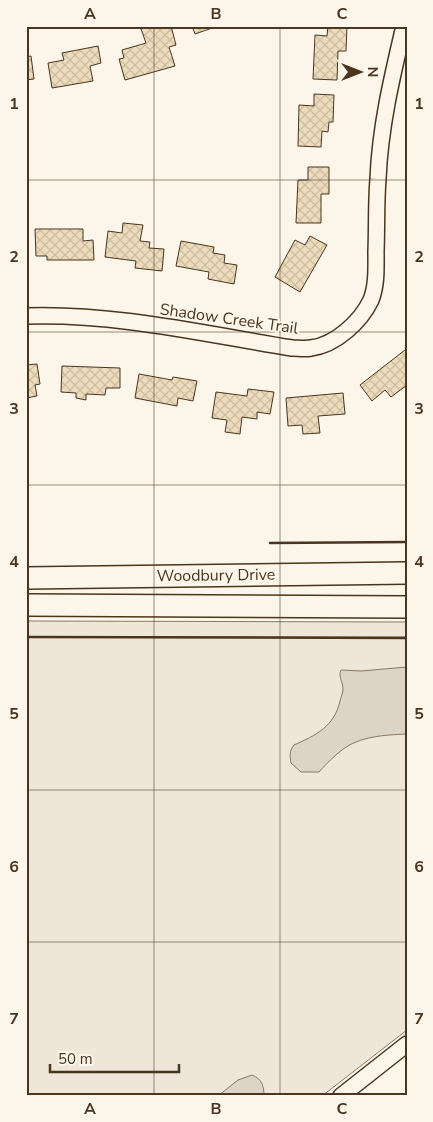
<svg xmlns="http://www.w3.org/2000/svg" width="433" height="1122" font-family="'Nunito Sans',sans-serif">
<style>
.green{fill:#ede6d9;stroke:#887966}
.water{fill:#dcd4c6;stroke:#887966}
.building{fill:url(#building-cross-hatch);stroke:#4a3520}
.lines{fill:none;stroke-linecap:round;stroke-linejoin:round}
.minor-casing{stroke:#4a3520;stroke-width:18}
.secondary-casing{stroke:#4a3520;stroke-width:24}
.minor{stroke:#fbf6e9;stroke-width:15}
.secondary{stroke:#fbf6e9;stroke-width:21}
.wall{stroke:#4a3520;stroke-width:2.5}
.grid{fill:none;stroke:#4a3520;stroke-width:1;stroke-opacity:0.55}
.labels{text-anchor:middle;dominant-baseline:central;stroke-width:4;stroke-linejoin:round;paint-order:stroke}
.street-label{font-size:16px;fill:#4a3520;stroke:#fbf6e9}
.neatline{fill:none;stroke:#4a3520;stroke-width:2}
.grid-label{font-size:16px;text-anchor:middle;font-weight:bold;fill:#4a3520}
</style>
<defs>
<pattern id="building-cross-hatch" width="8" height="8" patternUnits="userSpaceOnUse" patternTransform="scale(1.25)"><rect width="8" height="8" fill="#ecdcbc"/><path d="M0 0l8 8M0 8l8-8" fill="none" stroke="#ccbda1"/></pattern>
</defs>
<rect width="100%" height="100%" fill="#fbf6e9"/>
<polygon class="green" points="26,621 407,622 407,1030 322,1096 26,1096"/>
<g class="water">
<path d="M407,667V734C385,735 360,736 342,750C334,756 326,764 319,772H301L291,763C290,756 289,751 294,745C316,735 334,727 340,701C341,697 343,693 343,689C343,682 338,677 341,670L361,671Z"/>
<path d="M252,1075C262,1079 264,1086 264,1096H218L238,1080Z"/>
</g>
<g class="building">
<polygon points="149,26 171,26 176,45 169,47 175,66 125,80 119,59 124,58 122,50 146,43 141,29"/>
<polygon points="192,26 218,26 195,34"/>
<polygon points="328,26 347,26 346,51 338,51 337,80 313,79 315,35 327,36"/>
<polygon points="98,46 101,63 90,66 93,81 52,88 48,63 64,60 62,53"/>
<polygon points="31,56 34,79 26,80 26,57"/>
<polygon points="314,94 334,95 333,122 329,122 328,132 322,131 321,147 298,146 299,105 314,106"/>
<polygon points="308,167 329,167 329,194 321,194 321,223 296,223 298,180 308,180"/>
<polygon points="123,223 143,225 140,241 150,242 149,248 164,249 162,271 135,268 136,261 105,257 108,231 122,233"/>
<polygon points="35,229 83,229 83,241 93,240 94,260 47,260 47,256 36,256"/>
<polygon points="310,236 327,245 300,292 275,277 295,240 305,245"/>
<polygon points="181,241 214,247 213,253 225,255 224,263 237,265 234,284 208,279 209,272 176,266"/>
<polygon points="405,350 407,352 407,385 391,397 385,390 372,401 360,385"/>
<polygon points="37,364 40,384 35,385 37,396 26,398 26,365"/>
<polygon points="62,366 120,368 120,388 106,388 105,395 86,394 86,400 76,398 76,393 61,392"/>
<polygon points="139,374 172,380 173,377 197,381 193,401 178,398 177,406 135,398"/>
<polygon points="248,389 274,392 270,414 257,412 257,419 242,417 240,434 225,432 227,420 212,418 216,392 247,396"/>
<polygon points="343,393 345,414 318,416 320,433 303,434 302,425 288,426 286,398"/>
</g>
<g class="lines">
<defs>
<g id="minor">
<path d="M26,316C115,313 205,334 292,348C298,348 305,349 311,348C336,345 361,321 371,300C377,285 376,267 376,251C377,227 376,203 378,179C380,127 392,77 404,26"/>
<polyline points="341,1096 407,1044"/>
</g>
<g id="secondary">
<path id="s1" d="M26,578L407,573"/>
<polyline points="26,605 407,607"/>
</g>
</defs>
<use href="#minor" class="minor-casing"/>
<use href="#secondary" class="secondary-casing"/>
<use href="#minor" class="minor"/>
<use href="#secondary" class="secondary"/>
<g class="wall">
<polyline points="270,543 407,542"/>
<polyline points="26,637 407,638"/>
</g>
</g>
<path class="grid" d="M154,26V1096M280,26V1096M26,180H407M26,332H407M26,485H407M26,637H407M26,790H407M26,942H407"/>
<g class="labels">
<g class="street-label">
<text transform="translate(229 319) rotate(8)">Shadow Creek Trail</text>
<text stroke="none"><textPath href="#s1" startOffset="190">Woodbury Drive</textPath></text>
</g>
</g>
<rect width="433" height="1122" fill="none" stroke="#fbf6e9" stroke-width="55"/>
<g transform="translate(360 72) rotate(90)" stroke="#fbf6e9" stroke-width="4" paint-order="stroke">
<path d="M0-4L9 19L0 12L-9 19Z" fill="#4a3520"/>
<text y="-8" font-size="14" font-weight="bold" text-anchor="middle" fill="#4a3520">N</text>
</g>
<path d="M50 1064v8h129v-8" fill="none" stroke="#4a3520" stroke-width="2.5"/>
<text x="58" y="1064" font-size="15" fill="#4a3520" stroke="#fbf6e9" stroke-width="4" paint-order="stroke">50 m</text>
<rect x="28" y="28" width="378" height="1066" class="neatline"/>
<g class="grid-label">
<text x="90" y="19">A</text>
<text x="216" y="19">B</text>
<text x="342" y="19">C</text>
<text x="14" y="109">1</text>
<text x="419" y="109">1</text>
<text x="14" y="262">2</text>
<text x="419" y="262">2</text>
<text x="14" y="414">3</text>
<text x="419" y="414">3</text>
<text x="14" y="567">4</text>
<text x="419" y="567">4</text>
<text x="14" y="719">5</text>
<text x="419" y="719">5</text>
<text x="14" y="872">6</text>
<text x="419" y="872">6</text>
<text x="14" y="1024">7</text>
<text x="419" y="1024">7</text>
<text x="90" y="1114">A</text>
<text x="216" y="1114">B</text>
<text x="342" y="1114">C</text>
</g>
</svg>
